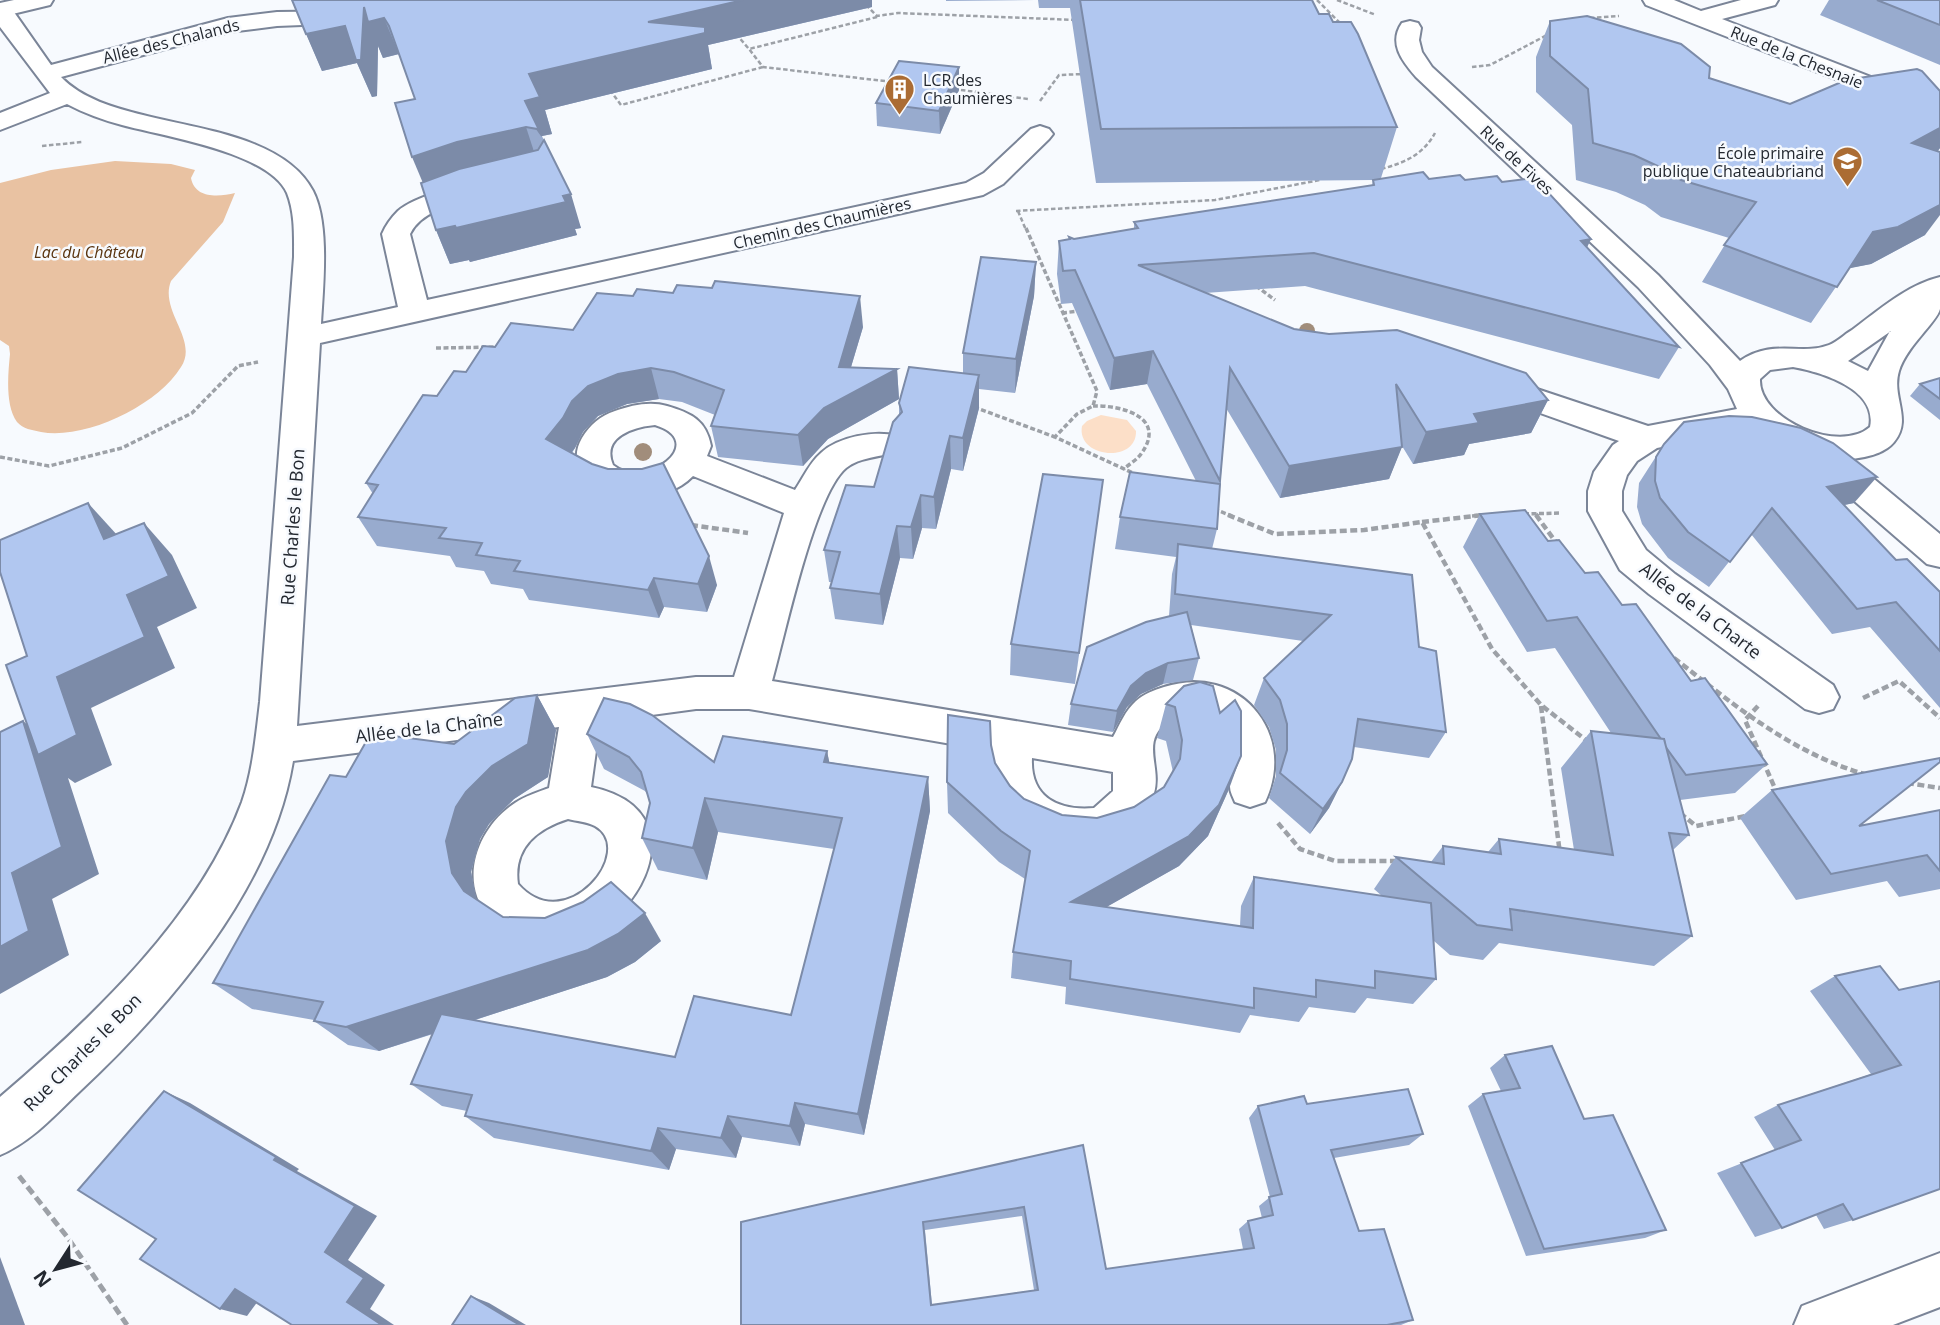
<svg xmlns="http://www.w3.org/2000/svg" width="1940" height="1325" font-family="'Open Sans',sans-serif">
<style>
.green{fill:#fcdfc8}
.water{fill:#e9c2a2}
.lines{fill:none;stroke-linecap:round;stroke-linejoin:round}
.street-casing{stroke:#7b8598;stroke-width:4}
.secondary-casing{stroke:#7b8598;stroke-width:4}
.path-far3{stroke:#9da1a7;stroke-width:2.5;stroke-dasharray:4.5 2.5;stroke-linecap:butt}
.path-far2{stroke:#9da1a7;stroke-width:3.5;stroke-dasharray:5 2.5;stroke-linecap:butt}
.path-far1{stroke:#9da1a7;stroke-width:4.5;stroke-dasharray:7 3.5;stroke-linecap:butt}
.path{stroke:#9da1a7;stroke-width:5;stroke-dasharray:9 4.5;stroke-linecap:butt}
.street{fill:#fff;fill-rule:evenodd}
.secondary{fill:#fff;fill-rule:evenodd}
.tree{fill:#a18d7b}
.wall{fill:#98abce;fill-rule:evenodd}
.shaded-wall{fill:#7c8ba8}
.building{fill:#b1c7f0;stroke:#7c8ba8;stroke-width:2;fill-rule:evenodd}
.labels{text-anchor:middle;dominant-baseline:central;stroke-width:5;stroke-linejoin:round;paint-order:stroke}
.far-street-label{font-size:16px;fill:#232830;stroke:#f7fafe}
.far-poi-label{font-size:16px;fill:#232830;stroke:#f7fafe;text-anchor:start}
.far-water-label{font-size:16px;font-style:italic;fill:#59330e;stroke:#f7fafe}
.street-label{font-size:18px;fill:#232830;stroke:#f7fafe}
</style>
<rect width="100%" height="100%" fill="#f7fafe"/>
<path class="green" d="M1101,415L1127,420L1136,431C1137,464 1076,458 1082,426L1087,421Z"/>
<path class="water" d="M115,161L171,164L195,170L191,178C195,199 219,197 235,193L223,222L171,281C159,311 199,340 181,367C157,406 85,440 41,432C32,430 23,429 17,422C5,406 8,374 10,354L9,346L0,340V183L51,170Z"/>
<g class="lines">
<defs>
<g id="street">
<polygon points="1643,0 1674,0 1701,11 1741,0 1778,0 1775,5 1722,19 1940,104 1940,120 1646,5"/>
<path d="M0,4L9,5L51,65L228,18L277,12L361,11L364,16L361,21L353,23L277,26L229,32L61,77C82,99 115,108 143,115C196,129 285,137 313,191C330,224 323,287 321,324L398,307L382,234C386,225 391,218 398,211C414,197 468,180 489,185L492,191L489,197C462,204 423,207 410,234L427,300L966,183L984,173L1031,129L1040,126L1049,129L1053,134L1049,139L1003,184L983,195L320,343L297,726L696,677H734L784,513L693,476C666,504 604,508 582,473C575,461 575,450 582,438C590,425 600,416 615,411C632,405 650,401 667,406C691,413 706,420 711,446L707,456L795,490C803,478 810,462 821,453C838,437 875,430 897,436L902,444L897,452C880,457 860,457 846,468C814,495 785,635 772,681L1113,737C1120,724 1125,711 1136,701C1144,694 1154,690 1164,687C1238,663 1298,732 1265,802L1250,807L1235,802C1233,797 1230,792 1230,787C1229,762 1242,742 1218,724C1214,721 1210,717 1204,716C1192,712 1179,714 1169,721C1139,741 1162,766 1154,793C1149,809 1138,827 1123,835C1061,869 984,822 992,751L749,709H696L600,722L591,787C738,817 581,1018 490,918C457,881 478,827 515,803C525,796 538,792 549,788L559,727L293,761C272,889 170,1007 79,1092C55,1115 31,1142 0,1155V1097C92,1018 199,918 242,802C253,770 256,735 260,702L294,257C294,236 295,213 287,193C269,152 162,136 122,125C103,120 84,113 67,104L0,130V113L50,93L0,27ZM655,425C710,442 646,491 613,465C601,437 633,427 655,425ZM1032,758L1113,772V791L1094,808C1059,811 1030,798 1032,758ZM568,819C576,821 588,822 595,826C638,850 566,939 518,884C513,849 536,829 568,819Z"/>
<path d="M1410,21L1418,23L1421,28L1419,40L1422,52L1432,67L1658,275L1740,361C1773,338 1800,356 1829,345C1837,342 1845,334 1852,330C1879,310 1907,285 1940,277C1940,287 1940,299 1940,309C1937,322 1906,347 1899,371C1891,397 1913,419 1894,442C1884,454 1864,458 1850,459L1940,534V567L1927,564L1814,466L1809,458L1811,455L1776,442L1754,428L1657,448L1637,461L1627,475L1622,491V511L1646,550L1675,574L1833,685L1839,697L1833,709L1819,713L1805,709L1649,594L1620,570L1588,511V491L1594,472L1613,445L1619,441L1487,394L1482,387L1487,380L1498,376L1648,426L1737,409L1728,389L1710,365L1638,287L1416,77C1402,61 1388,43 1402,23ZM1890,331L1868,371L1848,361L1891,331ZM1793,367C1821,372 1878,389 1870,427C1840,454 1758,420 1760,379L1770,370Z"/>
<polygon points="1940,1253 1940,1307 1893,1325 1794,1325 1802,1306"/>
</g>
<polygon id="secondary" points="14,0 53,0 50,5 0,17 0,3"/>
</defs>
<use href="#street" class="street-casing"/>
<use href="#secondary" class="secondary-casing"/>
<g class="path-far3">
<polyline points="861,0 877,16 898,13 1077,20"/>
<polyline points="1317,0 1342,25"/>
<polyline points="1337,0 1376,15"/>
<polyline points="877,17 749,49 763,67 893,82"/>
<polyline points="1590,18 1619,16"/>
<polyline points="736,34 749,49"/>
<polyline points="1472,67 1490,65 1547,35"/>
<polyline points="954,89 1028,99"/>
<polyline points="610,90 621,105 763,67"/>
<polyline points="1040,101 1059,75 1084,74"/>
<polyline points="42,146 82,142"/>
<path d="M1381,169C1404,163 1423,155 1435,133"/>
<polyline points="1016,211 1215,200 1320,180"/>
<polyline points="1018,211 1026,230"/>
</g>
<g class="path-far2">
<polyline points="1026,228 1097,391 1093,406 1077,414 1055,437 1135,474"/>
<polyline points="1256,286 1275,300"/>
<polyline points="1062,313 1079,311"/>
<polyline points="436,348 500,347"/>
<path d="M1093,406C1121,405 1168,417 1141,454C1137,460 1129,464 1124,469"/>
<polyline points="974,407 1055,437"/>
<polyline points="0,457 49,466 122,448 192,413 238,366 258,362"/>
<polyline points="1214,509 1232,516"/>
<polyline points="1524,514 1561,513"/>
<polyline points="1536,514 1538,516"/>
<polyline points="1472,516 1484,515"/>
</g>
<g class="path-far1">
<polyline points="1228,515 1275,534 1364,530 1422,522 1492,649 1541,705 1587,741"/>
<polyline points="1536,515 1558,545"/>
<polyline points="1422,522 1484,515"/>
<polyline points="691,525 748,533"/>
<path d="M1674,658C1734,705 1790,752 1864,774"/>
<polyline points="1863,698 1899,681 1940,718"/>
<polyline points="1541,706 1560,854"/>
<polyline points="1758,706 1745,720 1777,793"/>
<polyline points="1907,783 1940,788"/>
<polyline points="1680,813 1696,826 1746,816"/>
<polyline points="1278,823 1300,849 1335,861 1399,861"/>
</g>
<polyline class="path" points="19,1176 68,1238 127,1325"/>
<use href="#street" class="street"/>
<use href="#secondary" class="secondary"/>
</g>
<g class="tree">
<circle cx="1307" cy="331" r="8"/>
<circle cx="643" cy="452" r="9"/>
</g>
<g class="wall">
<polygon points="292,0 872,0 872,7 708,45 712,69 545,110 552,134 542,136 581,228 575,229 577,235 470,262 469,260 450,264 436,230 423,183 415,99 399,54 383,58 378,46 377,96 372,97 357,63 322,71"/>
<polygon points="946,0 1035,0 946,1"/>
<polygon points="1038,0 1312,0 1319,14 1333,22 1397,127 1381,178 1429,179 1502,182 1591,239 1587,247 1679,347 1659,379 1305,286 1205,293 1294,329 1548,400 1531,433 1469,444 1464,455 1413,464 1402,446 1389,479 1280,498 1226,408 1217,529 1212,549 1419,647 1446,732 1429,758 1354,747 1342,782 1329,808 1310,834 1269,798 1276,776 1276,750 1269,727 1254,705 1264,678 1303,641 1191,625 1199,658 1193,680 1163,684 1141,694 1127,707 1113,732 1068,725 1071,704 1169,616 1172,574 1176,557 1115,549 1120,517 1196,481 1147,384 1110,390 1072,303 1061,304 1057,274 1059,241 1069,240 1069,237 1074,239 1134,229 1134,222 1372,186 1373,180 1096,183 1070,8 1039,8"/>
<polygon points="1829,0 1940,0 1940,65 1820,15"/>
<polygon points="1550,21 1709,78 1790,104 1940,91 1940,148 1938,151 1925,235 1871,264 1849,268 1811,323 1702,282 1729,238 1661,217 1645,205 1616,192 1576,180 1572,125 1536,92 1536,57"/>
<polygon points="959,90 940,134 877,126 876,103"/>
<polygon points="1036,262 1034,296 1015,393 979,389 979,408 963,471 951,469 936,529 922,528 913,559 900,558 883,625 835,619 830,588 832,582 829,582 824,550 874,487 899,415 899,403 963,373 963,353"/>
<polygon points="863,327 851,367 897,369 899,399 828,439 803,466 718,457 711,426 715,415 682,402 659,399 627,404 598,416 583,432 575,448 572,453 717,585 707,612 664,607 659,618 529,600 523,589 491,584 484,571 456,567 450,556 377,546 358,517 373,494 366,483 437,396 495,347 573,330"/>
<polygon points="1940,378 1940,420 1910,396 1920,384"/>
<polygon points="1664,444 1854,503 1844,505 1896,560 1940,592 1940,708 1870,627 1832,634 1751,534 1709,587 1668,558 1642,524 1637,507 1639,483"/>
<polygon points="1103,480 1075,684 1010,675 1011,644"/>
<polygon points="1480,514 1548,541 1622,605 1767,764 1735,793 1680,800 1689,835 1673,850 1692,936 1654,966 1499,943 1483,960 1450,955 1434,941 1436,979 1413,1004 1367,998 1355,1013 1309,1007 1299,1022 1250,1015 1240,1033 1065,1004 1066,987 1011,978 1013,952 1025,879 999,862 948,813 947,782 991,745 995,763 1010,786 1024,799 1062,815 1097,818 1134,807 1164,787 1173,772 1166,741 1157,738 1166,704 1184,686 1229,789 1208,836 1179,866 1106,907 1240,926 1241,906 1254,877 1382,896 1374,889 1396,857 1431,862 1443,846 1488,852 1499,839 1574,850 1561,768 1591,731 1611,733 1555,648 1527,652 1463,547"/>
<polygon points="537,695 556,730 548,777 514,799 489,824 480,839 471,872 476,899 503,917 661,941 635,962 607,977 475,1020 675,1057 791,1015 834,849 718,832 707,880 658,870 642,838 650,803 647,794 645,791 604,769 587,734 714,762 827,751 829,762 928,777 930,811 864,1135 805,1124 800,1146 742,1137 736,1158 676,1149 669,1170 494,1138 465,1116 467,1111 442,1106 411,1084 433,1034 379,1051 348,1045 314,1021 314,1020 252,1009 213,983 346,777 454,744"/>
<polygon points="1772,790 1859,826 1940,810 1940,889 1899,897 1887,881 1796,900 1740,818"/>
<polygon points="1835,976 1899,990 1940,981 1853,1220 1824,1229 1816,1215 1782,1228 1755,1237 1717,1173 1775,1150 1754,1117 1778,1105 1871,1074 1810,991"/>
<polygon points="1505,1055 1584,1119 1666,1230 1645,1238 1526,1256 1468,1106 1483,1094 1501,1091 1490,1068"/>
<path d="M1307,1104L1423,1134L1409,1145L1334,1158L1359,1231L1413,1320L1401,1325H741V1222L1083,1145L1106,1269L1243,1249L1239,1229L1248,1221L1262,1218L1259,1206L1270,1197L1249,1118L1258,1106ZM1022,1216L1034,1290L932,1305L925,1230Z"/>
</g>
<g class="shaded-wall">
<polygon points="743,0 872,0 872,7 708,45 712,69 545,110 552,134 542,136 525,101 529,74 648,22"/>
<polygon points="364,7 384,18 399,54 383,58 378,46 377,96 372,97 357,63 322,71 306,34 345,26"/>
<polygon points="959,67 959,90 940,134 939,111"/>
<polygon points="526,127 538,164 428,195 412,157 457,142"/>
<polygon points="1940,128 1940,148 1936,153 1912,143"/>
<polygon points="571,194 581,228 575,229 577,235 470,262 469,260 450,264 436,230"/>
<polygon points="1940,205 1940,215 1925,235 1871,264 1846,269 1873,232"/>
<polygon points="1591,239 1575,272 1581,241"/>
<polygon points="1036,262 1034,296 1015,393 1016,359"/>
<polygon points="860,296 863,327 842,397 839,367"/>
<polygon points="1153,351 1147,384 1110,390 1114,358"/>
<polygon points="651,368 659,399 627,404 598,416 583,432 575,448 558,469 546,439 572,401 588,386 618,374"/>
<polygon points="897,369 899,399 828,439 803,466 798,435 824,408"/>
<polygon points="979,375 979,408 963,471 963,438"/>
<polygon points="1548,400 1531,433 1469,444 1464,455 1413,464 1426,432 1474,414"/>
<polygon points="950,436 951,469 936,529 934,497"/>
<polygon points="1402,447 1389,479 1280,498 1289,466"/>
<polygon points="1877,477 1854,503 1805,513 1827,487"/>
<polygon points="921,495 922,528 913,559 911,527"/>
<polygon points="88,503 118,536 104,539"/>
<polygon points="144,523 172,555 197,608 157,627 175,668 91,708 112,765 75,783 68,778 99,874 52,899 69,955 0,994 0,947 12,873 23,721 54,747 57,677 127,595"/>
<polygon points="897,526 900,558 883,625 880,594"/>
<polygon points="709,556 717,585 707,612 698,584"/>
<polygon points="654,578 664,607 659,618 648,590"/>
<polygon points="1168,663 1163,684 1141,694 1127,707 1113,732 1117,711 1131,686 1146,673"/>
<polygon points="537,695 556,730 548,777 514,799 489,824 480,839 471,872 477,902 464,891 452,873 446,841 456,807 466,792"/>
<polygon points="827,751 834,785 824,762"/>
<polygon points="1241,756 1229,789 1208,836 1179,866 1066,930 1071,902"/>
<polygon points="928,777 930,811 864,1135 858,1114"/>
<polygon points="1342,782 1329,808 1310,834 1323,809"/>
<polygon points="705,798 718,832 707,880 693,848"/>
<polygon points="645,913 661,941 635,962 607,977 379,1051 346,1027"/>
<polygon points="164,1091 190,1103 299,1169 297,1171 377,1216 348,1260 385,1285 370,1309 394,1325 382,1325 347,1302 274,1160"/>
<polygon points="795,1103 805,1124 800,1146 790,1126"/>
<polygon points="728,1116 742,1137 736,1158 721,1138"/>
<polygon points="658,1128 676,1149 669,1170 651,1151"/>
<polygon points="0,1257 25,1325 0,1325"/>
<polygon points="235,1289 261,1297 247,1316 220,1309"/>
<polygon points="471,1296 489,1303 526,1325 517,1325"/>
</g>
<g class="building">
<polygon points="292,0 743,0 648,22 705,27 705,33 529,74 540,97 525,101 542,136 537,129 526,127 457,142 412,157 395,103 415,99 389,26 384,18 368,22 364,7 361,60 356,60 345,26 306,34"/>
<polygon points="1080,0 1312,0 1319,14 1329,14 1333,22 1351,22 1358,34 1397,127 1101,129"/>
<polygon points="1877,0 1940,0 1940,25"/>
<polygon points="1587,16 1681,44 1710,67 1709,78 1790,104 1846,80 1917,69 1922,71 1940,91 1940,128 1912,143 1940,152 1940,205 1898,227 1873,232 1837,287 1724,245 1756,202 1681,180 1664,169 1634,155 1593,143 1588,89 1550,56 1550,21"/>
<polygon points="899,61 959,67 939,111 876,103"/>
<polygon points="544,140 571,194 563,196 566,202 456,228 455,226 436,230 421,183 459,169 538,150"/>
<polygon points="1423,172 1429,179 1460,175 1465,180 1497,176 1502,182 1535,178 1591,239 1581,241 1679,347 1314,253 1138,265 1294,329 1329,334 1397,330 1526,373 1548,400 1474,414 1479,423 1426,432 1396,384 1402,447 1289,466 1230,368 1220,481 1153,351 1114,358 1075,270 1063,271 1059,241 1070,239 1069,237 1074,239 1138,228 1134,222 1374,185 1373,180"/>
<polygon points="981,257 1036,262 1016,359 963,353"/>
<polygon points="715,281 860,296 839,367 897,369 824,408 798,435 711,426 724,390 674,372 651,368 618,374 588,386 572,401 563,418 546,439 592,464 608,469 642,469 663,463 709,556 698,584 654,578 648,590 514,571 520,561 476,555 482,543 439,538 446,528 358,517 378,485 366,483 423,395 437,396 454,371 466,372 483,346 495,347 511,323 573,330 597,293 633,296 637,289 673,293 677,285 712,288"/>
<polygon points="909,367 979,375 963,438 950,436 934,497 921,495 911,527 897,526 880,594 830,588 840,552 824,550 846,485 874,487 893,422 902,412 899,403"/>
<polygon points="1940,378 1940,399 1920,384"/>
<polygon points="1729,416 1752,417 1801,428 1833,443 1877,477 1827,487 1896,560 1907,559 1940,592 1940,651 1896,602 1857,609 1772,508 1730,562 1688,532 1660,498 1655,481 1656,457 1664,444 1684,422"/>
<polygon points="1130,472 1220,484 1217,529 1120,517"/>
<polygon points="1043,474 1103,480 1079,653 1011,644"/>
<polygon points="88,503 104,539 144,523 169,576 127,595 145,637 57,677 77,735 38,755 6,665 27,656 0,572 0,540"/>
<polygon points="1525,510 1548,541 1559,540 1585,573 1598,572 1622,605 1636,604 1691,681 1705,678 1767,764 1686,775 1665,746 1664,739 1661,739 1577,617 1547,621 1480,514"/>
<polygon points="1178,544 1412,575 1419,647 1436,651 1446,732 1358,719 1352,759 1342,782 1323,809 1280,773 1287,750 1287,724 1280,700 1264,678 1331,615 1175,594"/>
<polygon points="1187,612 1199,658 1168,663 1146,673 1131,686 1117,711 1071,704 1087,647 1146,622"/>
<polygon points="1200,682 1213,686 1220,713 1235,700 1241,711 1241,756 1219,805 1189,836 1071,902 1253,928 1254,877 1431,903 1436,979 1375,971 1375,988 1316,980 1316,997 1254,988 1254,1008 1070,979 1071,961 1013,952 1030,851 1001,831 947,782 948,715 990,721 991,745 995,763 1010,786 1024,799 1062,815 1097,818 1134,807 1164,787 1180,759 1182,740 1175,707 1166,704 1184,686"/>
<polygon points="537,695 528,744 492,766 466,792 456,807 446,841 452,873 464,891 503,917 545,918 583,902 611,882 645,913 618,934 588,950 346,1027 314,1021 323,1002 213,983 330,775 346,777 371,733 454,744 515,698"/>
<polygon points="604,698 630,704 652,715 714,762 723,736 827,751 824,762 928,777 858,1114 795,1103 790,1126 728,1116 721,1138 658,1128 651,1151 465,1116 472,1095 411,1084 441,1014 675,1057 694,996 791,1015 842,818 705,798 693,848 642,838 650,803 641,772 629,757 587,734"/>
<polygon points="23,721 62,847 12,873 29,931 0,947 0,732"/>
<polygon points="1591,731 1664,739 1689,835 1669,833 1692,936 1510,909 1512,930 1477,925 1396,857 1444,864 1443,846 1501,854 1499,839 1613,855"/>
<polygon points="1940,758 1940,762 1859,826 1940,810 1940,871 1927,855 1831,874 1772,790"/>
<polygon points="1880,966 1899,990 1940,981 1940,1189 1853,1220 1843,1204 1782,1228 1741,1163 1801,1140 1778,1105 1901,1065 1835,976"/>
<polygon points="1552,1046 1584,1119 1613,1115 1666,1230 1544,1249 1483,1094 1520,1088 1505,1055"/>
<path d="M1408,1089L1423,1134L1331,1150L1359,1231L1384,1229L1413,1320L1387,1325H741V1222L1083,1145L1106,1269L1254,1248L1248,1221L1273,1215L1269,1197L1282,1194L1258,1106L1304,1096L1307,1104ZM1024,1207L1038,1290L931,1305L923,1222Z"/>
<polygon points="164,1091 276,1157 274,1160 355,1206 325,1252 364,1278 347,1302 382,1325 292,1325 235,1289 220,1309 140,1259 156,1239 78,1190"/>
<polygon points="471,1296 518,1324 517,1325 452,1325"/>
</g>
<defs>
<symbol id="building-pin" viewBox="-11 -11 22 30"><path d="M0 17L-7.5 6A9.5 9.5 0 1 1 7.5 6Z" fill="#ab6c33" stroke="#f7fafe"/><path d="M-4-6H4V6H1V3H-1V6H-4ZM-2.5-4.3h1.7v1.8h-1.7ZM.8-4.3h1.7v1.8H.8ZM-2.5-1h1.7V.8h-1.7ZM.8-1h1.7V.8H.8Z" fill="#fff"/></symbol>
<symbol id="school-pin" viewBox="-11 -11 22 30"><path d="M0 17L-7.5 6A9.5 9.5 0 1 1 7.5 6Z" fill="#ab6c33" stroke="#f7fafe"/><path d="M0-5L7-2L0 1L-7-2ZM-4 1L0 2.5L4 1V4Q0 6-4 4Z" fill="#fff"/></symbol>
</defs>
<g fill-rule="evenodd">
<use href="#building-pin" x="882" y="72" width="35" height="47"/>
<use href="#school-pin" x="1830" y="144" width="35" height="47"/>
</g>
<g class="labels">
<g class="far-street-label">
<text transform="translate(171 41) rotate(-14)">Allée des Chalands</text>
<text transform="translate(1797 57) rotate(22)">Rue de la Chesnaie</text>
<text transform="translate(1517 160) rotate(43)">Rue de Fives</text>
<text transform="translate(822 223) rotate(-13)">Chemin des Chaumières</text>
</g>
<g class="far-poi-label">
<text x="923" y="80">LCR des<tspan x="923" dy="18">Chaumières</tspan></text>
<text x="1824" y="153" text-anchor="end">École primaire<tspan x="1824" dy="18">publique Chateaubriand</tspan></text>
</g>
<g class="far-water-label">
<text x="89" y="252">Lac du Château</text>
</g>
<g class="street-label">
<text transform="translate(292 527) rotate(-86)">Rue Charles le Bon</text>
<text transform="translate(1701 610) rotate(37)">Allée de la Charte</text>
<text transform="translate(429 727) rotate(-7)">Allée de la Chaîne</text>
<text transform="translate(82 1052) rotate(-45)">Rue Charles le Bon</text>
</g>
</g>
<g transform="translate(56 1269) rotate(234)" stroke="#f7fafe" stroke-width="5" paint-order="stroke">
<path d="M0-5L12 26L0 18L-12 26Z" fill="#232830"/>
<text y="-10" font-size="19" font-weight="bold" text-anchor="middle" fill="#232830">N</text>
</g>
</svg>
